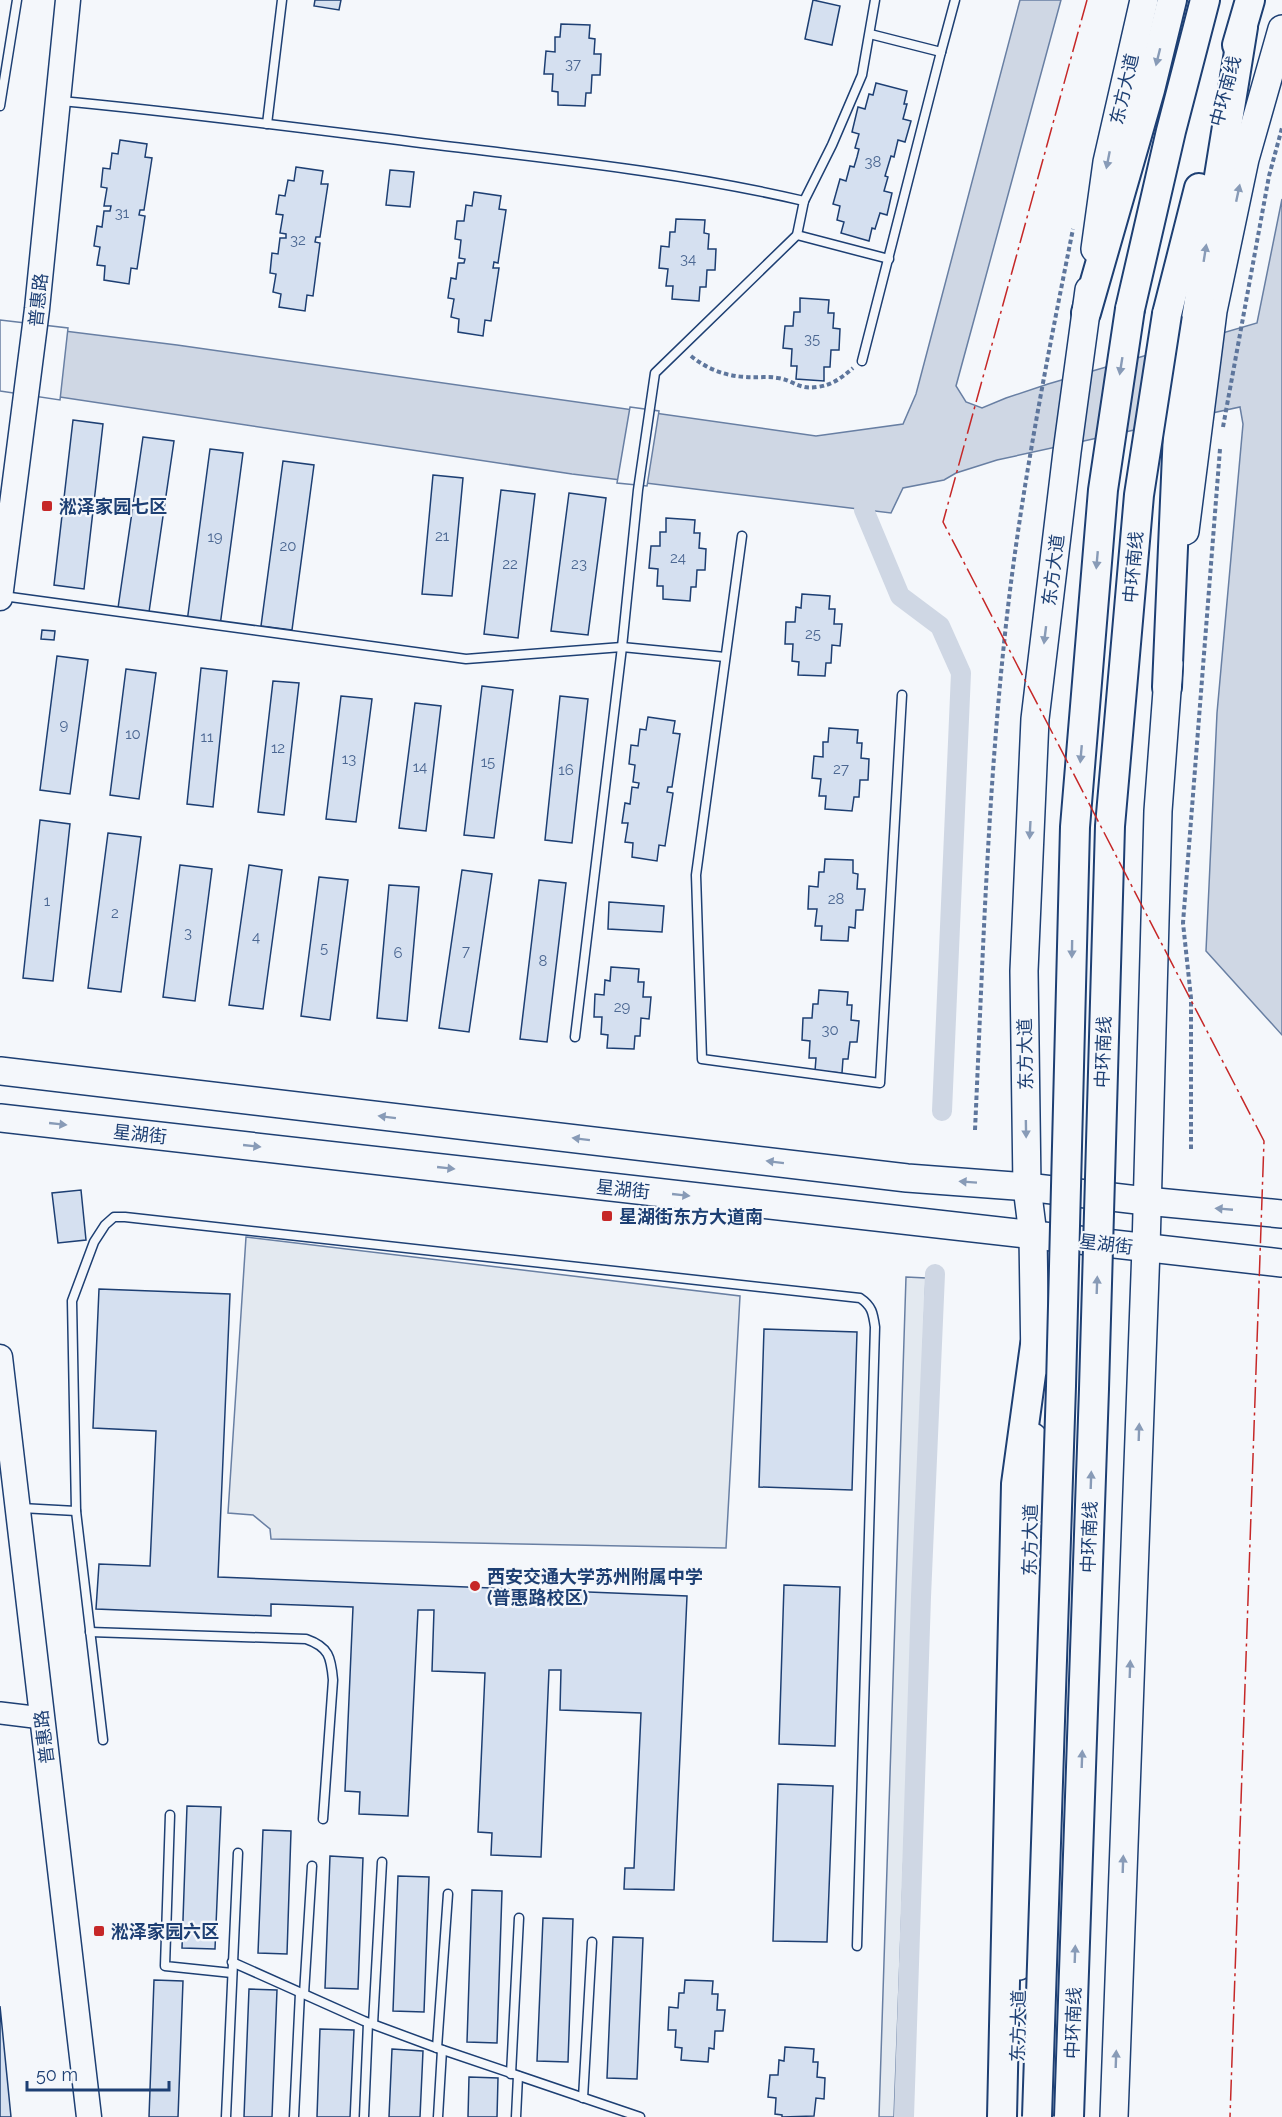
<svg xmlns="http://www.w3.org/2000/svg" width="1282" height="2117" font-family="Raleway,'Noto Sans SC',sans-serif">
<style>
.green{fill:#e3e9f0;stroke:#687fa3;stroke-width:1.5}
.water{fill:#cfd7e4;stroke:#687fa3;stroke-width:1.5}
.pier{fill:#f4f7fb;stroke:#687fa3;stroke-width:1.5}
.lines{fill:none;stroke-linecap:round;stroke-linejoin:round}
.canal{stroke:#cfd7e4;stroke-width:20}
.building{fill:#d5e0f0;stroke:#1d3f73;stroke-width:1.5}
.service-casing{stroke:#1d3f73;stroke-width:11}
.tertiary-casing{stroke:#1d3f73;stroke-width:24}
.secondary-casing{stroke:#1d3f73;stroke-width:27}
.primary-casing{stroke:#1d3f73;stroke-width:30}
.trunk-casing{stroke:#1d3f73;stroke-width:32}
.path{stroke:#5e769c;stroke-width:4;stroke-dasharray:4.5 3;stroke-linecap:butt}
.service{stroke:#f4f7fb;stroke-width:8}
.tertiary{stroke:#f4f7fb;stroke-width:21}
.secondary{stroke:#f4f7fb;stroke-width:24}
.primary{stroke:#f4f7fb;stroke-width:27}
.trunk{stroke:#f4f7fb;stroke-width:28}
.trunk-bridge-casing{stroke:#1d3f73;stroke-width:32;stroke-linecap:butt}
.trunk-bridge{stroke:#f4f7fb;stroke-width:28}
.power{stroke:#c62828;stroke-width:1.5;stroke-dasharray:21 4.5 3 4.5;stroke-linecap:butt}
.oneway{fill:#889bb7}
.poi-dot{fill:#c62828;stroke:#f4f7fb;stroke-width:2}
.labels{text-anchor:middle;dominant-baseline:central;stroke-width:4.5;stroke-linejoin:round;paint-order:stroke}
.number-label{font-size:15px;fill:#4b6792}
.street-label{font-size:18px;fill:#1d3f73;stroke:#f4f7fb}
.poi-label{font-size:18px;font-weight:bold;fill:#1d3f73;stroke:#f4f7fb;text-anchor:start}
</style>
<rect width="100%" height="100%" fill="#f4f7fb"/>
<g class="green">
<polygon points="246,1237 740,1296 726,1548 271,1539 270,1529 253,1515 228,1513"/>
<polygon points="906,1277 926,1278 894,2117 879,2117"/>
</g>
<polygon class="water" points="1020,0 1061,0 956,386 966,402 982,408 1006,398 1048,384 1257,323 1282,199 1282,1035 1206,951 1217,713 1243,424 1240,407 997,460 956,473 944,480 903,488 891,513 572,474 0,388 0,323 177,345 816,436 903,424 916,394"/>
<g class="pier">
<polygon points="0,320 68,328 60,400 0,391"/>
<polygon points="630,407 659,411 647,486 617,483"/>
</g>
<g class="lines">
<g class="canal">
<polyline points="864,510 900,596 940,626 961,673 942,1111"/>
<polyline points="904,2117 921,1597 935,1274"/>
</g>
</g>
<g class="building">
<polygon points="315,0 341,0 339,10 314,6"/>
<polygon points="813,0 840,6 832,45 805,39"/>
<polygon points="561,24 590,25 589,38 595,39 594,54 601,54 600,75 592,75 591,93 586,93 585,106 558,105 558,92 552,91 553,74 544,74 546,51 555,52 555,37 560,37"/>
<polygon points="876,83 907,91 904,104 907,104 903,119 911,121 905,142 898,140 894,157 891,156 885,176 888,177 884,191 892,193 887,215 880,213 875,229 872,228 869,241 841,233 844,222 837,220 840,206 833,204 840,179 846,181 850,166 854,167 857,157 859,149 855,148 859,134 852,132 858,107 865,109 869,94 873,95"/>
<polygon points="120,140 147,144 145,157 152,158 144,210 140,210 139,215 145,216 137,269 131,268 129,284 104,280 105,266 97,265 100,247 94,246 97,226 102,227 104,211 110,211 111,206 104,206 107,188 101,187 103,168 110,169 112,153 118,154"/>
<polygon points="296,167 323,171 321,184 328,184 320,237 316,237 315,242 320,243 313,296 307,295 305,311 279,307 281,294 273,292 276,274 270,273 272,253 278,254 280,238 286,238 286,234 280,233 283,215 276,214 279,195 285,196 288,180 294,181"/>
<polygon points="390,170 414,172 410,207 386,205"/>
<polygon points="474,192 501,196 499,209 506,210 498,263 494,262 493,268 499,268 491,321 485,320 483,336 458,332 459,319 451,317 454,299 448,298 451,278 456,279 458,263 464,263 465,259 459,258 461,240 455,239 457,221 464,221 466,205 472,206"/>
<polygon points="676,219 705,220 704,233 709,234 708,249 716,249 715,270 707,270 706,287 700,287 699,301 672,299 673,286 666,286 668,269 659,268 661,246 669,247 670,232 675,232"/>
<polygon points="800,298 829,300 828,313 834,313 833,328 840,329 839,350 831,350 830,367 824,367 824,381 796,379 797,366 791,366 792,349 783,348 785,326 793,326 794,312 800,312"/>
<polygon points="73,420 103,424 84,589 54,585"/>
<polygon points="143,437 174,441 149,612 118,608"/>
<polygon points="210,449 243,453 220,626 187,622"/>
<polygon points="283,461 314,465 292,630 261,626"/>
<polygon points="433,475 463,478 452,596 422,594"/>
<polygon points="501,490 535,494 518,638 484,634"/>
<polygon points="569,493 606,498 588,635 551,631"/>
<polygon points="666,518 695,520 694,533 700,533 699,548 706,549 705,570 697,570 696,587 691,587 690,601 663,599 663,586 657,586 658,569 649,568 651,546 660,546 660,532 666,532"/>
<polygon points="802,594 830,596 829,609 835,609 834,624 842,624 840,646 832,645 831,663 826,663 825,676 798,675 799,662 792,661 793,644 785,644 786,622 795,622 796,607 801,608"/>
<polygon points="42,630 55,631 54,640 41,639"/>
<polygon points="57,656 88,660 70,794 40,790"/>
<polygon points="201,668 227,671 213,807 187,804"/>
<polygon points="126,669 156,673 139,799 110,795"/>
<polygon points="273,681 299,683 284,815 258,812"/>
<polygon points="482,686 513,690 494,838 464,835"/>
<polygon points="341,696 372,699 356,822 326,819"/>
<polygon points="560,696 588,699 572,843 545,840"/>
<polygon points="415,703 441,706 426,831 399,828"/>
<polygon points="648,717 675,721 673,733 680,734 672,787 668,787 667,792 673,793 665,846 659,845 657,861 632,857 633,843 625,842 628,823 622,823 625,803 630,804 632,787 638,788 639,783 633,782 635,765 629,764 631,745 638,746 640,729 646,730"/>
<polygon points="829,728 858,730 857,743 862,743 861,758 869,759 868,780 860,780 859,797 854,797 852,811 825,809 826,796 819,796 821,779 812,778 814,756 823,757 823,742 828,742"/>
<polygon points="40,820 70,824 53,981 23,978"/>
<polygon points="108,833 141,837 121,992 88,988"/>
<polygon points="825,859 853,860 853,873 858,874 857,889 865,889 863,910 856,910 855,928 849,927 848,941 821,940 822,926 815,926 817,909 808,909 809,886 818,887 819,872 824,872"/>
<polygon points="180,865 212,869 195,1001 163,997"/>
<polygon points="249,865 282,870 263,1009 229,1005"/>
<polygon points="462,870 492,874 469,1032 439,1028"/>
<polygon points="319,877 348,880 330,1020 301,1016"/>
<polygon points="539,880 566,883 547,1042 520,1039"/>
<polygon points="389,885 419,887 407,1021 377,1018"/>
<polygon points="609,902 664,906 662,932 608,929"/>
<polygon points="611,967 639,969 638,982 644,982 643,997 651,997 649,1019 641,1018 640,1036 635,1036 634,1049 607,1048 608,1035 601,1034 602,1017 594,1017 595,994 604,995 605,980 610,981"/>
<polygon points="819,990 848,992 847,1005 852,1005 851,1020 859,1021 857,1042 850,1042 848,1059 843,1059 842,1073 815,1071 816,1058 809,1058 810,1041 802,1040 803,1018 812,1018 813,1004 818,1004"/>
<polygon points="81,1190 86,1240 58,1243 52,1193"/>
<polygon points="99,1289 230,1294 218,1577 687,1596 674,1890 624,1889 625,1868 634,1868 641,1713 560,1710 561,1670 549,1670 541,1857 491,1855 492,1833 478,1832 485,1673 432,1671 434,1610 418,1610 408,1816 359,1814 360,1792 345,1791 353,1607 271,1604 271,1616 96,1609 99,1564 150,1566 156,1431 93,1428"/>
<polygon points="764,1329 857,1332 852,1490 759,1487"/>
<polygon points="784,1585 840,1587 835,1746 779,1744"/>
<polygon points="778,1784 833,1786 827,1942 773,1941"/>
<polygon points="187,1806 221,1807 215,1949 182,1948"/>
<polygon points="263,1830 291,1831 287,1954 258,1953"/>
<polygon points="330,1856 363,1858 358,1989 325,1988"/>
<polygon points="398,1876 429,1877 424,2012 393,2011"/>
<polygon points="472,1890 502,1891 497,2043 467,2042"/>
<polygon points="543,1918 573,1919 568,2062 537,2061"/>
<polygon points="613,1937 643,1938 637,2079 607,2078"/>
<polygon points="154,1980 183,1981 178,2117 149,2117"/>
<polygon points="685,1980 713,1981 712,1994 718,1994 717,2010 725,2010 723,2031 715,2031 714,2049 709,2048 708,2062 681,2060 682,2048 675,2047 676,2030 668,2030 669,2007 678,2008 679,1993 684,1993"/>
<polygon points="249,1989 277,1990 272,2117 244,2117"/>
<polygon points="0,2006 11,2117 0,2117"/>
<polygon points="320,2029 354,2030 350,2117 317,2117"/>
<polygon points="785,2047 814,2049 813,2062 818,2062 817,2077 825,2078 824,2099 816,2098 814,2116 782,2117 782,2115 775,2114 776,2098 768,2097 770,2075 778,2075 779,2060 784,2061"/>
<polygon points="392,2049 423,2051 420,2117 389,2117"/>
<polygon points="469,2077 498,2078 497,2117 468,2117"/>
</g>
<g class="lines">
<defs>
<g id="service">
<polyline points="870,34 941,52 955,0"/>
<path d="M61,101C192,113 323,131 454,147C571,161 689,174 804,201"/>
<polyline points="0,106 17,0"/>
<polyline points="267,124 282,0"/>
<polyline points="797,235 889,259"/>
<polyline points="862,361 941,52"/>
<polyline points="742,536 696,875 702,1059 880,1083 902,695"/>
<polyline points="3,596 466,659 622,647 725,657"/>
<polyline points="575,1037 622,647 638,490 655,373 797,235 804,201 832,145 862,75 875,0"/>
<polyline points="21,1508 76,1511"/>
<path d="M90,1632L306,1639C329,1647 331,1657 333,1680L323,1819"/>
<path d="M103,1740L76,1511L72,1301L94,1242L105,1225L114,1217H125L860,1298C872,1306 873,1313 875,1327L857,1946"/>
<polyline points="170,1815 165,1966 232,1973"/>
<polyline points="232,1962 364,2021 437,2048 640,2117"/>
<polyline points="304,1994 312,1866"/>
<polyline points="373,2024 382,1862"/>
<polyline points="437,2048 448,1894"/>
<polyline points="511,2074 519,1918"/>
<polyline points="583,2098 592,1942"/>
<polyline points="226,2117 238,1853"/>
<polyline points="294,2117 300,1993"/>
<polyline points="364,2117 368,2023"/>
<polyline points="438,2117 442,2050"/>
<polyline points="516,2117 518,2076"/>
</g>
<polyline id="tertiary" points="0,1713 42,1718"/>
<g id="secondary">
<polyline points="0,598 37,309 68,0"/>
<polyline points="0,1357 89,2117"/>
</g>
<g id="primary">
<polyline points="1095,249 1107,162 1144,0"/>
<polyline points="1185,531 1213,311 1245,159 1282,29"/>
<polyline points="0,1071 907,1178 1027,1187 1146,1201 1282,1214"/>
<polyline points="0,1118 1282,1263"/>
<polyline points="1035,1366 1033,1235 1027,1187 1024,971 1035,719 1067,452 1089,290"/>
<polyline points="1019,1966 1033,1437"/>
<polyline points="1114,2117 1146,1248 1158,811 1169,664"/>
</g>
<g id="trunk">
<polyline points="1237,45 1250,0"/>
<polyline points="1130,309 1171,131 1205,0"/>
<polyline points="1086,313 1150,90 1172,0"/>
<polyline points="1167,314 1199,188"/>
<polyline points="1167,687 1178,431 1243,27"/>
<polyline points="1002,2117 1016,1484 1035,1345"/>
</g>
</defs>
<use href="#service" class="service-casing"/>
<use href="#tertiary" class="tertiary-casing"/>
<use href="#secondary" class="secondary-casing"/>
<use href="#primary" class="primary-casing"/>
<use href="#trunk" class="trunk-casing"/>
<g class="path">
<path d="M691,356C707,369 725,376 746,377C756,378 767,376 778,378C793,380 799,390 817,387C833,385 841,378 853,368"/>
<polyline points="1223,427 1269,176 1282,128"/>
<path d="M975,1130C983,955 988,780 1008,607C1023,480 1048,354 1073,229"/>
<polyline points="1191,1149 1191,998 1183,923 1220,449"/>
</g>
<use href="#service" class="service"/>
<use href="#tertiary" class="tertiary"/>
<use href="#secondary" class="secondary"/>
<use href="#primary" class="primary"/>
<use href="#trunk" class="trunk"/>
<defs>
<g id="trunk-bridge">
<polyline points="1037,2117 1061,1386 1075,827 1103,490 1130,309"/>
<polyline points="1069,2117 1094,1389 1110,826 1139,495 1167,314"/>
</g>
</defs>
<use href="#trunk-bridge" class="trunk-bridge-casing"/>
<use href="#trunk-bridge" class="trunk-bridge"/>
<polyline class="power" points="1087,0 943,522 1264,1141 1230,2117"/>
</g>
<defs><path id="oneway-solid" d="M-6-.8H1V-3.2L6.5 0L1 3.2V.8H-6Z" transform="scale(1.5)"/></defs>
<g class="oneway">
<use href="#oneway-solid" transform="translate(1158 57) rotate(104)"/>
<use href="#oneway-solid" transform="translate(1108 160) rotate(101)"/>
<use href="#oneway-solid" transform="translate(1238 193) rotate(-78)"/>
<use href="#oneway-solid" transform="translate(1205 253) rotate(-81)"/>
<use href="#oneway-solid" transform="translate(1121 366) rotate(99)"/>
<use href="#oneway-solid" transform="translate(1097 560) rotate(95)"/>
<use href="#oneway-solid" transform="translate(1045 635) rotate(97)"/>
<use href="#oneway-solid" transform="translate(1081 754) rotate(95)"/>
<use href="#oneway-solid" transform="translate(1030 830) rotate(93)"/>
<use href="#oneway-solid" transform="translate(1072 949) rotate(91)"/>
<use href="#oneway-solid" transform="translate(387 1117) rotate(-173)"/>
<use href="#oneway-solid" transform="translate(58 1124) rotate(6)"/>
<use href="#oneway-solid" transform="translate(1026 1129) rotate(89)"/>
<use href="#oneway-solid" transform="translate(581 1139) rotate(-173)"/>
<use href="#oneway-solid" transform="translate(252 1146) rotate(6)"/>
<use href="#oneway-solid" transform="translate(775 1162) rotate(-173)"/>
<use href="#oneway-solid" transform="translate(446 1168) rotate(6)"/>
<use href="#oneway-solid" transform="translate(968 1182) rotate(-176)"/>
<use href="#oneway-solid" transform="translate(681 1195) rotate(6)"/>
<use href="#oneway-solid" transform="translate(1224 1209) rotate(-175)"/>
<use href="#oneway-solid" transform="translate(1097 1285) rotate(-88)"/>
<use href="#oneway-solid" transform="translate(1139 1432) rotate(-88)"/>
<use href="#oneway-solid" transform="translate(1091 1480) rotate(-88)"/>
<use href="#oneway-solid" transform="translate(1130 1669) rotate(-88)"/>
<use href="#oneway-solid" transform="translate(1082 1759) rotate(-88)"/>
<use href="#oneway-solid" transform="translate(1123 1864) rotate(-88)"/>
<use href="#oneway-solid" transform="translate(1075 1954) rotate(-88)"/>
<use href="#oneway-solid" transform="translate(1116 2059) rotate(-88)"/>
</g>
<g class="poi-dot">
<rect x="41" y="500" width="12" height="12" rx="3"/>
<rect x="601" y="1210" width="12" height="12" rx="3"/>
<circle cx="475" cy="1586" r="6"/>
<rect x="93" y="1925" width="12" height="12" rx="3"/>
</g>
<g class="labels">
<g class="number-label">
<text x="573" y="64">37</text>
<text x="873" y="162">38</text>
<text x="122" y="213">31</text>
<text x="298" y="240">32</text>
<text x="688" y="259">34</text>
<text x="812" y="339">35</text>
<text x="442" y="536">21</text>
<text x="215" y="537">19</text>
<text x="288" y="546">20</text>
<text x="678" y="558">24</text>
<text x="510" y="564">22</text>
<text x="579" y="564">23</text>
<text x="813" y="634">25</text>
<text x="64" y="725">9</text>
<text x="133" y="734">10</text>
<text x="207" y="737">11</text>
<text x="278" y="748">12</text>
<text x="349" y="759">13</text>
<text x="488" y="762">15</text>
<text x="420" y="767">14</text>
<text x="841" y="769">27</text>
<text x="566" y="770">16</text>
<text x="836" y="899">28</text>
<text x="47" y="901">1</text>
<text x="115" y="913">2</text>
<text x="188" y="933">3</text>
<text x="256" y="937">4</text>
<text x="324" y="948">5</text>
<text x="466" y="951">7</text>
<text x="398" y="953">6</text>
<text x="543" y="961">8</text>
<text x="622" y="1007">29</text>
<text x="830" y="1030">30</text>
</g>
<g class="street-label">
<text transform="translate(1124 89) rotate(-77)">东方大道</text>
<text transform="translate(1225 91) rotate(-75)">中环南线</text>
<text transform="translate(38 300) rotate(-84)">普惠路</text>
<text transform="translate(1133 567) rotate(-85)">中环南线</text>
<text transform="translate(1053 570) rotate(-83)">东方大道</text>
<text transform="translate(1103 1052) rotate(-88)">中环南线</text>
<text transform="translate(1025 1054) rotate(-91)">东方大道</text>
<text transform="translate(140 1134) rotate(6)">星湖街</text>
<text transform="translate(623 1189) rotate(6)">星湖街</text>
<text transform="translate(1106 1244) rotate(7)">星湖街</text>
<text transform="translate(1089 1537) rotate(-88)">中环南线</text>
<text transform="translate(1030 1540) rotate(-89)">东方大道</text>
<text transform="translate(44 1737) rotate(-97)">普惠路</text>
<text transform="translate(1073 2023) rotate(-88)">中环南线</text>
<text transform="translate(1018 2026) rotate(-89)">东方大道</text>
</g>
<g class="poi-label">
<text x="59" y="506">淞泽家园七区</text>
<text x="619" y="1216">星湖街东方大道南</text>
<text x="487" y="1576">西安交通大学苏州附属中学<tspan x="487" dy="21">(普惠路校区)</tspan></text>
<text x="111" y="1931">淞泽家园六区</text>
</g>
</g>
<path d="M27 2081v9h142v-9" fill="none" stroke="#1d3f73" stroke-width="3"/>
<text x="36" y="2081" font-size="18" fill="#1d3f73" stroke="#f4f7fb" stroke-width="4.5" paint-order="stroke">50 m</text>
</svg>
